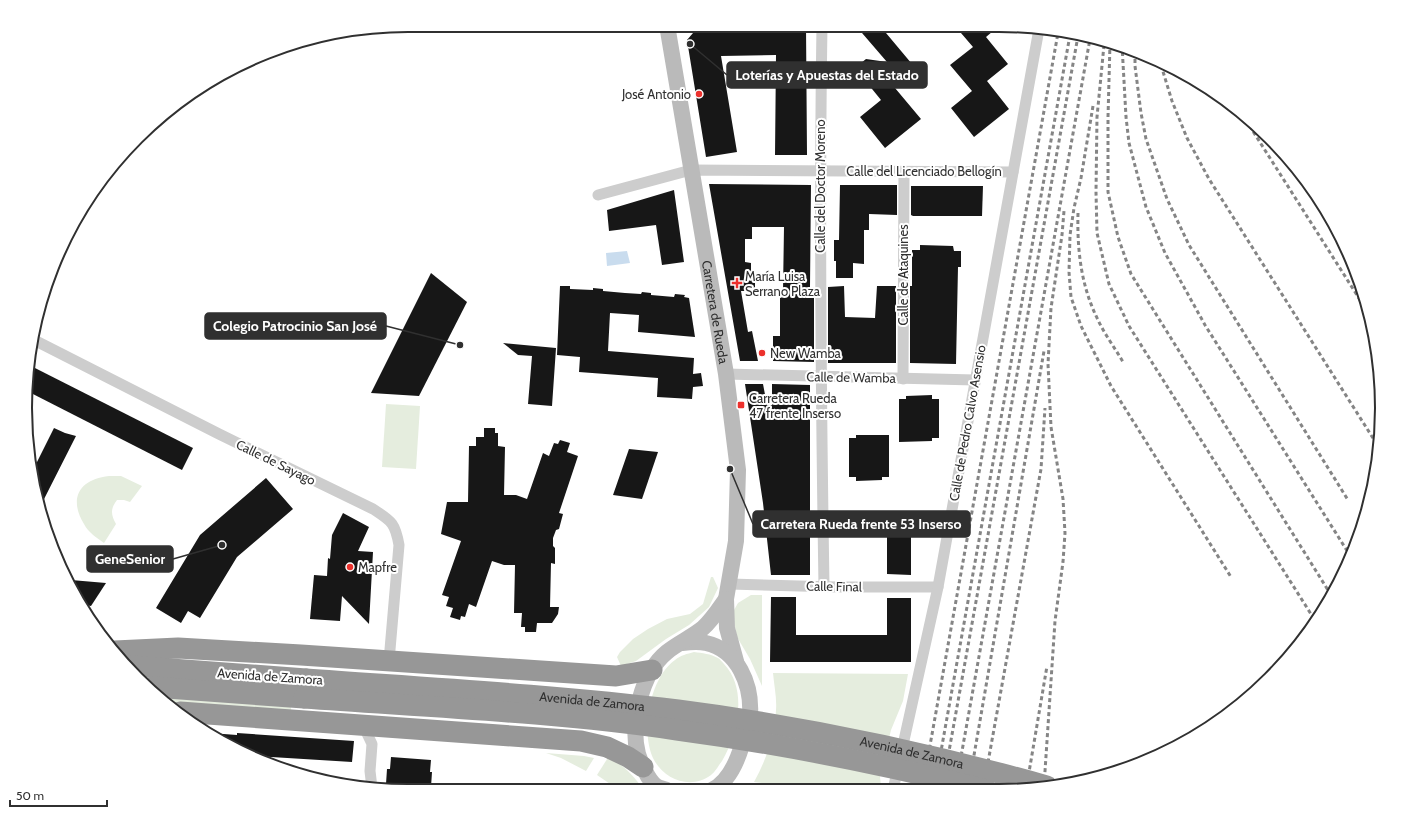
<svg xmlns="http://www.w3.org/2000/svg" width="1407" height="816" font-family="Cabin,sans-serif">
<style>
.green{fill:#e5edde}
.water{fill:#c9dcee}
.building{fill:#171717}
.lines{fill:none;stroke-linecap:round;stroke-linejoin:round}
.street{stroke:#cdcdcd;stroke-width:11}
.secondary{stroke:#bababa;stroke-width:16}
.highway{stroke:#979797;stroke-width:21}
.rail{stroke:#858585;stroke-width:3;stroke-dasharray:4 3;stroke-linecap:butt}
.highway-bridge{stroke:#979797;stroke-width:21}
.poi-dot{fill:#ec312d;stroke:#fff;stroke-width:1.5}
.labels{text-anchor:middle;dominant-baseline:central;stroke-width:4;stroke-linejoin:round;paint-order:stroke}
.poi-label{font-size:13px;fill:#303030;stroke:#fff;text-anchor:start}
.street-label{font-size:13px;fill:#303030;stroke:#fff}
.rim{fill:none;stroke:#303030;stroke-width:2}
.leader{fill:none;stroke:#303030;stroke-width:1.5}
.callout-dot{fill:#303030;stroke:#fff;stroke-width:1.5}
.callout{fill:#303030;stroke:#303030;stroke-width:1.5}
.callout-label{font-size:14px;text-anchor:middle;font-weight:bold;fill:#fff}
</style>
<rect width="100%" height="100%" fill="#fff"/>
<g class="green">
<polygon points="386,404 420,406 416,469 382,467"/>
<path d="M109,476H121L142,486L130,502L124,500H117C110,509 111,515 116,524L104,543C97,538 88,532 84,524C68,498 80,479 109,476Z"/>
<polygon points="711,577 713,577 718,588 709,607 689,625 666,639 636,661 621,666 617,657 620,652 633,639 648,629 667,619 690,614 703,604"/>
<polygon points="751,595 762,595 762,686 750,659 737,637 734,622 734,610 738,603"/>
<path d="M694,652C702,653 711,654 718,658C720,659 722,662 724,664C748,689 738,734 722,761C719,765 715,772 711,775C691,790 665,780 654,760C640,734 649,678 675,660C681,655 687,654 694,652Z"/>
<path d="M773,673L908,674L903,701L891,730L880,777L881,786L880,790H823L754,782C766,760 775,736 776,710C777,698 774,685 773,673Z"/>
<polygon points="162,695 291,705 291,715 173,706"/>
<polygon points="546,753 584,756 594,758 586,771 561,758"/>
<path d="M609,756C622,765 635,776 643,790H619L597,775Z"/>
</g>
<polygon class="water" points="627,251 630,263 607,266 606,253"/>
<g class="building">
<polygon points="699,26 806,26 807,155 775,155 776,55 721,56 737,152 706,157 687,40"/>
<polygon points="856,26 883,26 887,29 886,33 917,70 895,88 921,119 885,148 860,117 881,100 855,68 866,59 887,62"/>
<polygon points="955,26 999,26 986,37 1008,64 987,81 1009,109 974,137 951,108 972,91 950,65 973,47"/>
<polygon points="709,184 811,185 810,287 814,287 814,362 773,361 773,336 780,336 780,291 783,291 784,227 752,227 752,239 745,239 745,262 751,263 751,272 755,272 755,291 741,291 748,332 752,331 758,361 740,361"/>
<polygon points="840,185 897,185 897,215 869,214 869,230 864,230 864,264 853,263 853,278 836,278 836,261 834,261 834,240 839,240"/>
<polygon points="911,186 983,186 982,216 913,216 911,215"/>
<polygon points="674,190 684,262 662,265 656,225 609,231 607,210"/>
<polygon points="920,245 953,246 954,251 961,251 961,267 958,267 956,364 910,363 910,286 912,286 912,250 920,250"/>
<polygon points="431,273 467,302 419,396 371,393"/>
<polygon points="560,286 570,286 570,289 593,290 593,288 603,289 603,291 625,293 641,294 642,292 651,293 651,295 674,297 675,294 685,295 684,297 689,298 695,337 638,332 639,315 610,313 608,351 694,358 693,374 701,373 703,386 693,387 692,399 657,397 658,378 579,372 580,357 557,355"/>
<polygon points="844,286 845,317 875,318 877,286 896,286 896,363 828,363 828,287"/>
<polygon points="503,343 556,348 552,406 528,404 532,356 518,355"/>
<polygon points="31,366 193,448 182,470 27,391"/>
<polygon points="745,384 763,384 767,405 772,405 772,384 810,385 810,575 771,575 763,503"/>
<polygon points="932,395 932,399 939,399 939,438 932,438 932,441 899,442 899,399 906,399 906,396"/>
<polygon points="54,428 65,433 76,436 41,505 35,466"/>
<polygon points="484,428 495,428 495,433 498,433 498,446 505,447 504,495 516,495 527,499 543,453 549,456 554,443 558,444 560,440 570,443 567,452 578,456 559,513 563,514 559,529 556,530 553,538 553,546 555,548 555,564 551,563 550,607 559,607 558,614 552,623 537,623 536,632 525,632 525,627 521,627 522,613 514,613 515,565 504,565 492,561 476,607 469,604 465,617 461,616 460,620 450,617 453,608 446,606 449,597 442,595 461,541 441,534 447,502 468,502 469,446 476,446 476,437 484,437"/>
<polygon points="856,435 889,435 889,477 882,477 882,480 856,481 856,477 849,477 849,438 856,438"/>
<polygon points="629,449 658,452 642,499 613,495"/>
<polygon points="266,478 293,509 237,557 200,618 188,611 181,623 156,608 200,535"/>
<polygon points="833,511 911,512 911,575 887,574 887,535 833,535"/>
<polygon points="343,513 369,527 358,551 373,552 369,624 342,596 340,621 310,619 314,575 327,576 328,558 330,559 332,535"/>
<polygon points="71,580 106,583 91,606 85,605"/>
<polygon points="771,597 796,597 796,635 887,635 887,598 911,598 911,662 770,662"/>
<polygon points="210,733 237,735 237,733 354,741 352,762 255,756"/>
<polygon points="391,757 431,760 430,772 432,772 431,787 428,787 428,790 388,790 388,785 386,784 387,769 390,769"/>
</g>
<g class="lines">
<g class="street">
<path d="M822,26C819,213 821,399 824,586"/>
<polyline points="598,195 691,170 1013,172"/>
<path d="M34,340L219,434L373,509C391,521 395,522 399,545L389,661"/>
<polyline points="726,374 975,380"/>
<polyline points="903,379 904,171"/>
<polyline points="730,584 837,587 938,587"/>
<polyline points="363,725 372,744 370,771 372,788"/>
<polyline points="718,787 737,790"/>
<polyline points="893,790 938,587 1039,29"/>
</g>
<g class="secondary">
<path id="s1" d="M667,25L726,374L738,470L736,541L726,599L727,628L736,661"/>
<path d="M682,643C690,642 698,641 706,643C738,650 752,685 750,715C749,726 745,735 742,745C737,762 728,782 712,790"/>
<path d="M667,790C664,789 659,788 656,786C648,780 641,763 638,754C630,723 641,673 667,652C678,643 692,637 703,628C712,620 719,609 726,599"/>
</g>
<g class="highway">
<polyline points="115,651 178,648 301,655 616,676 652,670"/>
<polyline points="131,666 306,679"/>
<polyline points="153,687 304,698"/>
<polyline points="180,712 581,741 607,747 628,757 643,767"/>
</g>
<g class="rail">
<polyline points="1110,43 1108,117 1108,192 1118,237 1131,274 1331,595"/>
<polyline points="1104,45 1097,117 1096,192 1097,233 1109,284 1129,326 1316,622"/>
<polyline points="1122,45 1126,117 1129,143 1146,207 1165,253 1205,325 1351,557"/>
<polyline points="1135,52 1135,66 1141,113 1146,139 1167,199 1189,245 1348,500"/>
<polyline points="1161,65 1172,101 1187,138 1209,179 1378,446"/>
<polyline points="1093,106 1081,178 1074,208 1070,235 1069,272 1071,297 1081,326 1111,386 1231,577"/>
<polyline points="1242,114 1369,314"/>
<path d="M1078,213C1077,250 1081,286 1098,320C1105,335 1115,348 1123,362"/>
<polyline points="1044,786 1055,621 1063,562 1065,533 1063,499 1051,427 1048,364 1051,308 1062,235 1064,211"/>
<polyline points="922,790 1058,33"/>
<polyline points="934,790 1070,35"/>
<polyline points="942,790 1078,36"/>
<polyline points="955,790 1090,39"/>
<polyline points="968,790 1044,351"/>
<polyline points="983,790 1041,469 1045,408"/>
<polyline points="1026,790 1047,666"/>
</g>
<g class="highway-bridge">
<path id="s2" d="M306,679C430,688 555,695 678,710C803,726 926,752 1047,786"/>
<path d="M304,698C428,707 554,712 677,730C782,744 885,765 987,790"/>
</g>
</g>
<g class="poi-dot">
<circle cx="699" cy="94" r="4"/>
<path d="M735 277h4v4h4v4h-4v4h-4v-4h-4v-4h4z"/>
<circle cx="762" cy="353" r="4"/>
<rect x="737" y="401" width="8" height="8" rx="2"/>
<circle cx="350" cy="567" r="4"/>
</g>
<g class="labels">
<g class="poi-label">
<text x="691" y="94" text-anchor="end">José Antonio</text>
<text x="745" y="276">María Luisa<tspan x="745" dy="15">Serrano Plaza</tspan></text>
<text x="770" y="353">New Wamba</text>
<text x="749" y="398">Carretera Rueda<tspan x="749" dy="15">47 frente Inserso</tspan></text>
<text x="358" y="567">Mapfre</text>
</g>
<g class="street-label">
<text x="924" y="171">Calle del Licenciado Bellogín</text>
<text transform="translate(820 186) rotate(-90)">Calle del Doctor Moreno</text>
<text transform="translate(903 275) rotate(-90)">Calle de Ataquines</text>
<text stroke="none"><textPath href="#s1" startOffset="291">Carretera de Rueda</textPath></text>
<text transform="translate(851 377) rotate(1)">Calle de Wamba</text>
<text transform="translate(967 423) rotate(-80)">Calle de Pedro Calvo Asensio</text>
<text transform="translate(276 462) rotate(26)">Calle de Sayago</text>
<text transform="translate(834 586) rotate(1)">Calle Final</text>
<text transform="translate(270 676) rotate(4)">Avenida de Zamora</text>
<text stroke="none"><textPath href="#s2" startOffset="287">Avenida de Zamora</textPath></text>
<text stroke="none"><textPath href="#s2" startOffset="611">Avenida de Zamora</textPath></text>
</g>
</g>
<path d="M0 0H1407V816H0ZM408 32H999A376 376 0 0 1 1375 408V408A376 376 0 0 1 999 784H408A376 376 0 0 1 32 408V408A376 376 0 0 1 408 32Z" fill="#fff" fill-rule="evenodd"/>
<path class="rim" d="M408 32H999A376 376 0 0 1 1375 408V408A376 376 0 0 1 999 784H408A376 376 0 0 1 32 408V408A376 376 0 0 1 408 32Z"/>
<path class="leader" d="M690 44L727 75M460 345L386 326M730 469L753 524M222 545L173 559"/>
<g class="callout-dot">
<circle cx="690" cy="44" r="4"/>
<circle cx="460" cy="345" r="4"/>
<circle cx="730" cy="469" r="4"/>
<circle cx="222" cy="545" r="4"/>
</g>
<g class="callout">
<rect x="727" y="62" width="200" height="26" rx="4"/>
<rect x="205" y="313" width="181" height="26" rx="4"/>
<rect x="753" y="511" width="217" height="26" rx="4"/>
<rect x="87" y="546" width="86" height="26" rx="4"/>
</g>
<g class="callout-label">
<text x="827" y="80">Loterías y Apuestas del Estado</text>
<text x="295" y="331">Colegio Patrocinio San José</text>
<text x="861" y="529">Carretera Rueda frente 53 Inserso</text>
<text x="130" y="564">GeneSenior</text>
</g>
<path d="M10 800v6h97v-6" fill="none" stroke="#303030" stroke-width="2"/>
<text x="16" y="800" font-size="12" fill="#303030" stroke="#ffffff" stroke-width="3" paint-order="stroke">50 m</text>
</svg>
